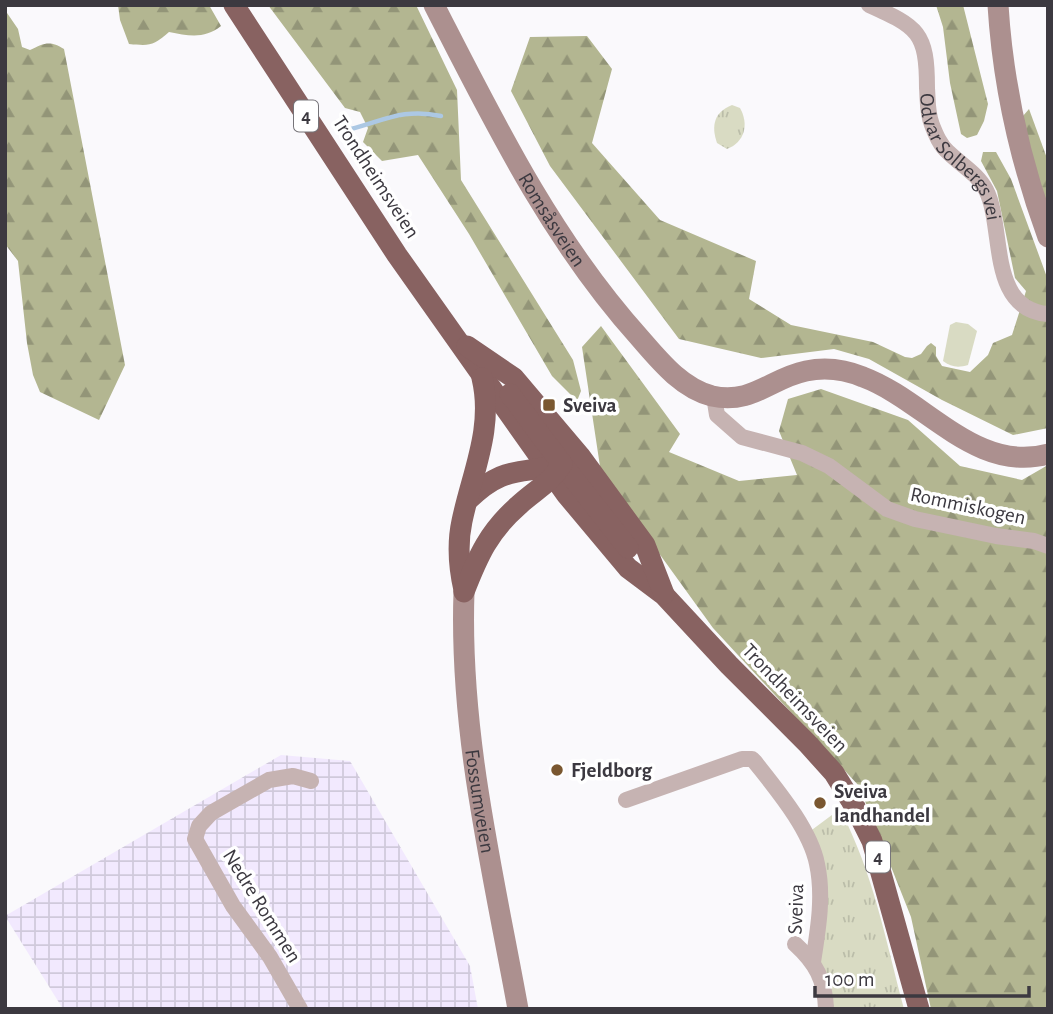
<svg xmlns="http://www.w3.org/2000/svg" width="1053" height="1014" font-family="'Alegreya Sans',sans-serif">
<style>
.industrial{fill:url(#industrial-grid)}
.grass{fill:url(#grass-tufts)}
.forest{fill:url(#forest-firs)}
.garden{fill:#d9dbc3}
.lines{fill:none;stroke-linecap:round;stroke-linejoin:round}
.stream{stroke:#acc8e4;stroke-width:4.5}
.street{stroke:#c6b3b2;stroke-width:16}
.secondary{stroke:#ac908f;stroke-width:21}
.highway{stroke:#886261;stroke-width:21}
.poi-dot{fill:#7a5730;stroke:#fff;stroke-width:2.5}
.labels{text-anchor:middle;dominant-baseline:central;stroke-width:7;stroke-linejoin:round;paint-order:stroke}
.shield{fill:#fff;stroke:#767479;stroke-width:2}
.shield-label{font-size:19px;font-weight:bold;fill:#3c3940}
.street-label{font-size:21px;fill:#3c3940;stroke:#fff}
.poi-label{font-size:21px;font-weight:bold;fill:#3c3940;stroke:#fff;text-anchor:start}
</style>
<defs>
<pattern id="industrial-grid" width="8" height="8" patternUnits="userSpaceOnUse" patternTransform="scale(1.75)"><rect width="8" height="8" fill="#f2e9fe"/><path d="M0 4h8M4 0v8" fill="none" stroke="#d0c9db"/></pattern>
<pattern id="grass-tufts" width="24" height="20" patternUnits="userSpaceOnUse" patternTransform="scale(1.75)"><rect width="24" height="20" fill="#d9dbc3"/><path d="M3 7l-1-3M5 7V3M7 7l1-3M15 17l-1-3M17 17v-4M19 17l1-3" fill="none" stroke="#bbbda9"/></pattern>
<pattern id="forest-firs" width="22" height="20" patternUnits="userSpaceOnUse" patternTransform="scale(1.75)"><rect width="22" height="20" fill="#b3b691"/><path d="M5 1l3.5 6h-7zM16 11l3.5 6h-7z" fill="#939578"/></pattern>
</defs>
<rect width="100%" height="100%" fill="#faf9fc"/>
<polygon class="industrial" points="281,755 350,761 470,966 478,1009 63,1009 5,916"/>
<g class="grass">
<path d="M732,105L740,108C749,124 745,142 727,149L717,143C711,126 714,112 732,105Z"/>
<path d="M840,809C874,875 885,938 904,1009H826L819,971L820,915L805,835Z"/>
</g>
<g class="forest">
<path d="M118,5H209L221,26C205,39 189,36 169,32C153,46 150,46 129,44L120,20Z"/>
<polygon points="268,5 416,5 457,90 461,180 573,360 581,391 577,401 552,376 469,234 418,155 382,161 363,142 368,128 360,112 345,108"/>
<polygon points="936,5 963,5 988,104 984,121 977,135 967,138 961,134 950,83 943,27"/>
<path d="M5,10L18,29L22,47L30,50C44,43 50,40 64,49L125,365L99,420L40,392L33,375L27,343L18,261L5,244Z"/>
<polygon points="587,36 612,69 592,143 660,220 756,261 749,299 791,325 873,342 905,357 912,358 921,354 927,346 931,343 936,347 936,356 942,366 970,372 988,355 993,343 1012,335 1026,291 1015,278 997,191 981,161 983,152 996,152 1011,179 1048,280 1048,428 1013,435 942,400 869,359 834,349 761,358 679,339 550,166 511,91 530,37"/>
<polygon points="1029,109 1048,161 1048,208 1017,123"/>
<polygon points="601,326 680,434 669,452 739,481 797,475 779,431 788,399 821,389 908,420 960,466 1022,480 1048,465 1048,1009 931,1009 911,917 859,786 713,628 601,473 582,347"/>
</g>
<path class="garden" d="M956,322L968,324L977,331L968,365C958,368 951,367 943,361L950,325Z"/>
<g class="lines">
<path class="stream" d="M351,129C385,120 405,108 441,116"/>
<g class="street">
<path id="s1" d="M869,5C918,27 927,32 927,88C928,101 927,113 932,125C936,135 940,145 948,152C960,164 978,174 986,190C1005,227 987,309 1048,314"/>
<polyline points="714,396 717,415 742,437 802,453 829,466 887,509 915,519 996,536 1034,541 1048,546"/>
<path d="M626,800L742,759H752L755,762C777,790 810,829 817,864C824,896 818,930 813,962"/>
<path d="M795,944C816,963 825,980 826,1009"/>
<polyline points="300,1009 270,957 233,906 195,839 199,826 211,813 269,780 293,776 311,781"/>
</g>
<g class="secondary">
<path id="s2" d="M434,5C494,122 551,239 639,337C659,360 681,388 712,396C752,405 771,378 806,371C825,367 846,370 863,377C925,400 976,474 1048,454"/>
<path d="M998,5C1003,86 1020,161 1048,237"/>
<path id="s3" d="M464,592C459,734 493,871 518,1009"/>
</g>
<g class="highway">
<polyline points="234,5 397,255 566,494 628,568 664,595 729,665 807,743 834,773 855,807 872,841 919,1009"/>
<polyline points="467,346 514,378 580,456 645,545 664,594"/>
<path d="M468,500C504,465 518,475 562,464L628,548"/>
<path d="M464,590C459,568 457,544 462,521C472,473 494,428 482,378"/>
<path d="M464,592C478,556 489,531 519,505C536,489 550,484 562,464L510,394"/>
</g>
</g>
<g class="poi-dot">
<rect x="542" y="398" width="14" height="14" rx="3.5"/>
<circle cx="557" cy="770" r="7"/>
<circle cx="820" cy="803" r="7"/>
</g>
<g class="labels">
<g class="shield">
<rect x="294" y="100.5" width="24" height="31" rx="5"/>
<rect x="866" y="841.5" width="24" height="31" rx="5"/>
</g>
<g class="shield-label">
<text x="306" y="116">4</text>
<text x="878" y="857">4</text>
</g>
<g class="street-label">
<text stroke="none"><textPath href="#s1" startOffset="192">Odvar Solbergs vei</textPath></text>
<text transform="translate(376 177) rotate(57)">Trondheimsveien</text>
<text stroke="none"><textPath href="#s2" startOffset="245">Romsåsveien</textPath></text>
<text transform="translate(968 506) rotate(12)">Rommiskogen</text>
<text transform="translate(795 698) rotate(46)">Trondheimsveien</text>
<text stroke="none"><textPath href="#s3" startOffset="210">Fossumveien</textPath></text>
<text transform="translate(262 906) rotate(58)">Nedre Rommen</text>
<text transform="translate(796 909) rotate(-88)">Sveiva</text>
</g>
<g class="poi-label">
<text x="563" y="405">Sveiva</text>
<text x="571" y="770">Fjeldborg</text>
<text x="834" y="791">Sveiva<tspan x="834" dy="24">landhandel</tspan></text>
</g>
</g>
<rect width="1053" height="1014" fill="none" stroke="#3c3940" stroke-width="14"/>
<path d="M815 986v10h214v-10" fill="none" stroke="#3c3940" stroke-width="3.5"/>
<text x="825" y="986" font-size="21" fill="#3c3940" stroke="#ffffff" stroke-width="5" paint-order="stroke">100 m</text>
</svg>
